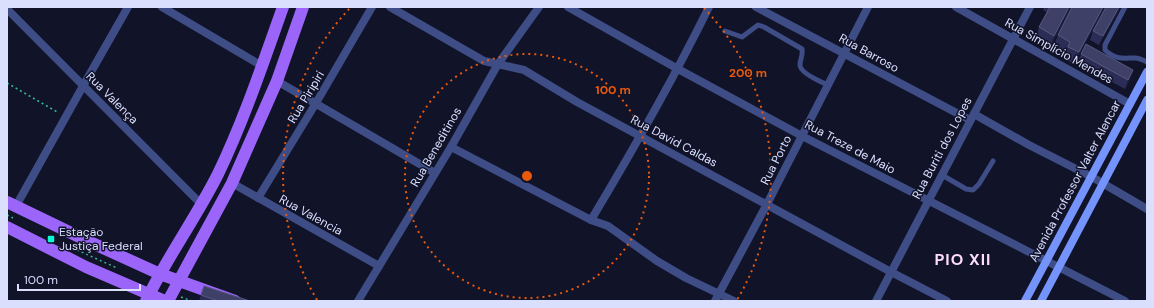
<svg xmlns="http://www.w3.org/2000/svg" width="1154" height="308" font-family="'DM Sans',sans-serif">
<style>
.lines{fill:none;stroke-linecap:round;stroke-linejoin:round}
.path{stroke:#34b88e;stroke-width:1.5;stroke-dasharray:2 3;stroke-linecap:butt}
.service{stroke:#3e4d86;stroke-width:5}
.minor{stroke:#3e4d86;stroke-width:8}
.tertiary{stroke:#3e4d86;stroke-width:8}
.secondary{stroke:#7493fb;stroke-width:8}
.primary{stroke:#9c65fa;stroke-width:12}
.wall{fill:#2b2d56}
.shaded-wall{fill:#191b3c}
.building{fill:#3e4068;stroke:#56597f}
.ring{fill:none;stroke:#e8590c;stroke-width:2;stroke-dasharray:2 4}
.poi-dot{fill:#0df7d3;stroke:#111329;stroke-width:1.5}
.labels{text-anchor:middle;dominant-baseline:central;stroke-width:3;stroke-linejoin:round;paint-order:stroke}
.street-label{font-size:12px;fill:#dadffe;stroke:#111329}
.poi-label{font-size:12px;fill:#dadffe;stroke:#111329;text-anchor:start}
.district-label{font-size:16px;font-weight:bold;letter-spacing:1px;fill:#fedcfa;stroke:#111329}
.centre{fill:#e8590c;stroke:#111329;stroke-width:2}
.ring-label{font-size:12px;text-anchor:middle;font-weight:bold;fill:#e8590c;stroke:#111329;stroke-width:3;stroke-linejoin:round;paint-order:stroke}
</style>
<rect width="100%" height="100%" fill="#111329"/>
<g class="lines">
<g class="path">
<polyline points="7,83 59,113"/>
<polyline points="7,215 13,218"/>
<polyline points="77,250 117,268"/>
<polyline points="181,297 192,301"/>
</g>
<g class="service">
<path d="M1125,7L1105,45V50C1116,60 1122,58 1135,58C1139,58 1143,60 1147,62"/>
<path d="M725,31L742,37L758,25L764,27L802,49C803,57 800,59 800,65C800,73 821,82 828,85"/>
<polyline points="942,175 966,189 973,190 979,184 993,161"/>
</g>
<g class="minor">
<polyline points="162,7 262,66"/>
<polyline points="390,7 484,61 524,70 577,102 891,272 947,301"/>
<polyline points="756,7 970,120"/>
<polyline points="956,7 1130,104"/>
<polyline points="7,9 201,204"/>
<polyline points="277,81 435,173"/>
<polyline points="974,114 1029,145 1092,177 1147,209"/>
<polyline points="451,147 591,220 608,226 657,261 686,278 734,301"/>
<polyline points="232,183 379,266"/>
<polyline points="258,198 316,103 372,7"/>
<polyline points="16,206 83,86 128,7"/>
<path d="M591,220C633,150 673,80 709,7"/>
<polyline points="358,301 451,147 498,64 539,7"/>
<polyline points="715,301 767,204 868,7"/>
<polyline points="876,301 1030,7"/>
</g>
<polyline class="tertiary" points="568,7 678,69 802,136 1125,301"/>
<g class="secondary">
<polyline points="1025,301 1147,72"/>
<polyline points="1041,301 1147,100"/>
</g>
<g class="primary">
<polyline points="7,202 92,243 160,274 235,301"/>
<polyline points="7,227 86,267 165,301"/>
<path d="M146,301C167,257 196,218 218,174C244,120 263,63 283,7"/>
<polyline points="168,301 232,183 277,81 303,7"/>
</g>
</g>
<g class="wall">
<polygon points="1044,7 1071,7 1050,48 1035,39 1039,27 1047,12 1043,10"/>
<polygon points="1072,7 1105,7 1074,64 1064,59 1066,54 1053,47 1058,35"/>
<polygon points="1106,7 1121,7 1099,45 1090,40 1093,31"/>
<polygon points="1081,54 1133,70 1130,79 1125,89 1077,63"/>
<polygon points="204,286 250,301 199,301"/>
</g>
<g class="shaded-wall">
<polygon points="1069,7 1071,7 1050,48 1054,36"/>
<polygon points="1103,7 1105,7 1074,64 1079,52"/>
<polygon points="1119,7 1121,7 1099,45 1103,36"/>
<polygon points="1133,70 1130,79 1125,89 1128,80"/>
</g>
<g class="building">
<polygon points="1050,7 1069,7 1054,36 1039,27"/>
<polygon points="1072,7 1103,7 1079,52 1068,47 1070,42 1058,35"/>
<polygon points="1106,7 1119,7 1103,36 1093,31"/>
<polygon points="1086,44 1133,70 1128,80 1081,54"/>
<polygon points="204,286 250,301 218,301 201,295"/>
</g>
<g class="ring">
<circle cx="527" cy="176" r="122"/>
<path d="M317 300A244 244 0 0 1 350 8M704 8A244 244 0 0 1 737 300"/>
</g>
<rect class="poi-dot" x="47" y="235" width="8" height="8" rx="2"/>
<g class="labels">
<g class="street-label">
<text transform="translate(1059 51) rotate(29)">Rua Simplício Mendes</text>
<text transform="translate(869 53) rotate(29)">Rua Barroso</text>
<text transform="translate(306 97) rotate(-59)">Rua Piripiri</text>
<text transform="translate(112 98) rotate(45)">Rua Valença</text>
<text transform="translate(674 141) rotate(28)">Rua David Caldas</text>
<text transform="translate(436 147) rotate(-60)">Rua Beneditinos</text>
<text transform="translate(850 147) rotate(28)">Rua Treze de Maio</text>
<text transform="translate(942 148) rotate(-62)">Rua Buriti dos Lopes</text>
<text transform="translate(776 160) rotate(-63)">Rua Porto</text>
<text transform="translate(1075 181) rotate(-62)">Avenida Professor Valter Alencar</text>
<text transform="translate(311 215) rotate(29)">Rua Valencia</text>
</g>
<g class="poi-label">
<text x="59" y="232">Estação<tspan x="59" dy="14">Justiça Federal</tspan></text>
</g>
<g class="district-label">
<text x="963" y="259">PIO XII</text>
</g>
</g>
<circle cx="527" cy="176" r="6" class="centre"/>
<g class="ring-label">
<text x="748" y="77">200 m</text>
<text x="613" y="94">100 m</text>
</g>
<rect width="1154" height="308" fill="none" stroke="#dadffe" stroke-width="16"/>
<path d="M18 284v6h122v-6" fill="none" stroke="#dadffe" stroke-width="2"/>
<text x="24" y="284" font-size="12" fill="#dadffe" stroke="#111329" stroke-width="3" paint-order="stroke">100 m</text>
</svg>
